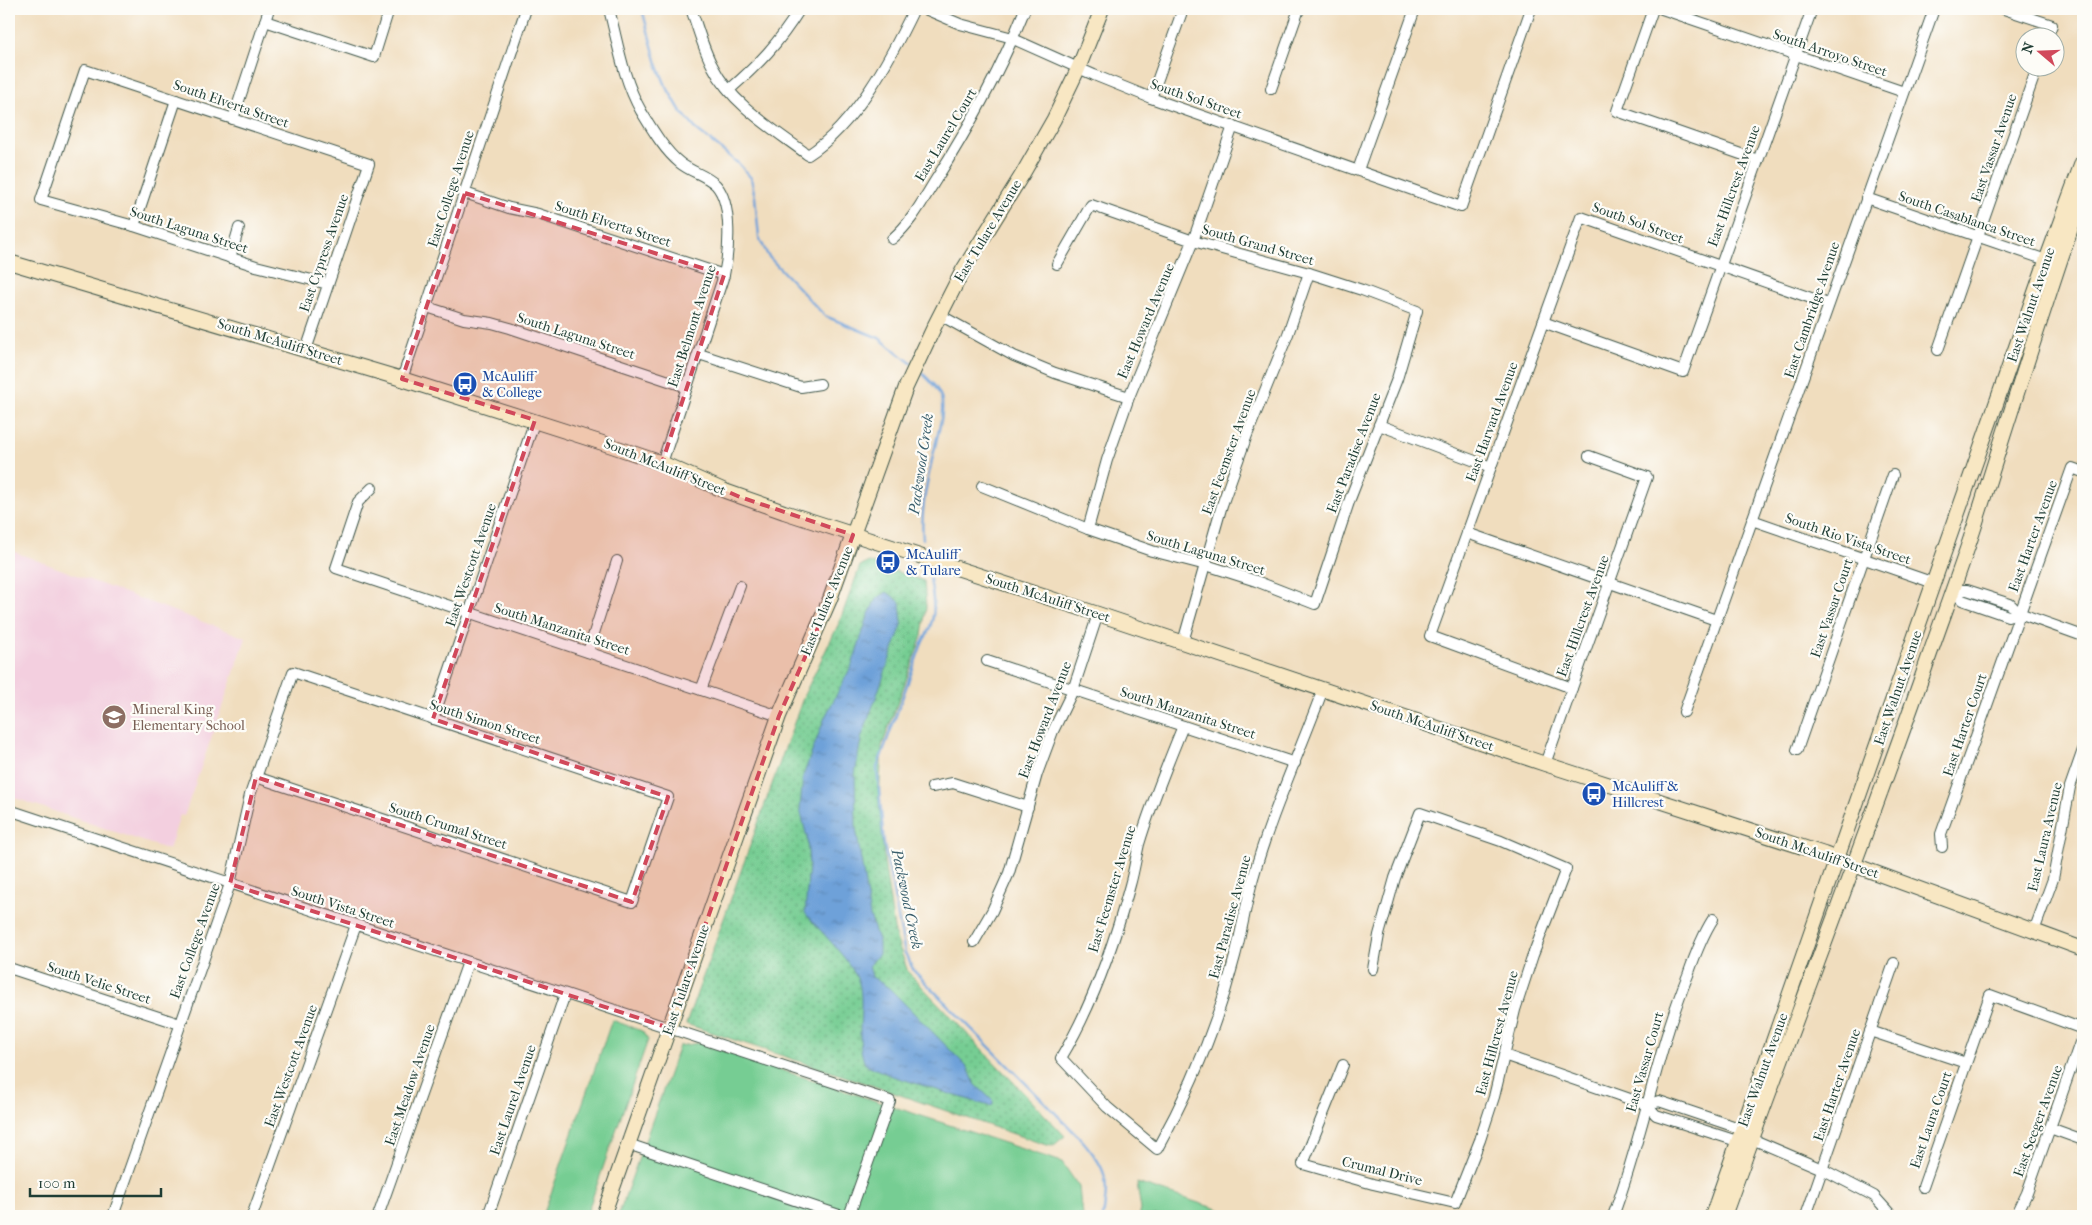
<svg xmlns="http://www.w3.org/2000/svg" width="2092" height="1225" font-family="'IM FELL French Canon',serif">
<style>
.built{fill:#f3cfdf}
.green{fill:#76cd93;stroke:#4a8564}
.park{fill:url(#park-dots);stroke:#4a8564}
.water{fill:url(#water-ripples);stroke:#466f86}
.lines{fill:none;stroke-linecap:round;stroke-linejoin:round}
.stream{stroke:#6ea1d9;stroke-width:2.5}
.street-casing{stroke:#3e5549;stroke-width:12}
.secondary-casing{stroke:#3e5549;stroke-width:16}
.street{stroke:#fff;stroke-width:10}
.secondary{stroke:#f8e7c3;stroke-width:14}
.marked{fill:#d1495b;fill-opacity:0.2;stroke:#d1495b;stroke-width:4;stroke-dasharray:10 6;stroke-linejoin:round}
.labels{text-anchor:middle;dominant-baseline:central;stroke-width:4.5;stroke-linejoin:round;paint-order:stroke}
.street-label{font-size:14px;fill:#1f3d34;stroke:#fdfcf7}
.transit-label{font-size:14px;fill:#164399;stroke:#fdfcf7;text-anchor:start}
.education-label{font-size:14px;fill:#785e54;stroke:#fdfcf7;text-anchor:start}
.water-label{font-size:15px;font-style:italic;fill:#3b606e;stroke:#fdfcf7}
</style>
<defs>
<pattern id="park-dots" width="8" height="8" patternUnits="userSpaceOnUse" patternTransform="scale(1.25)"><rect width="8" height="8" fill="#76cd93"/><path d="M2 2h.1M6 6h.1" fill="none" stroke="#60a879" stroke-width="1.8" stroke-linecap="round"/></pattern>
<pattern id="water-ripples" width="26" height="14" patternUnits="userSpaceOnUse" patternTransform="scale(1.25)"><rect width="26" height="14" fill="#6ea1d9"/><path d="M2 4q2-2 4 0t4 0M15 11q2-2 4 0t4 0" fill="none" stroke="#5a84b1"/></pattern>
</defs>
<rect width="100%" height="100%" fill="#fdfcf7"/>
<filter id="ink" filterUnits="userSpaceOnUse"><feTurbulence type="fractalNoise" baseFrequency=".02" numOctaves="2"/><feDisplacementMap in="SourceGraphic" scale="10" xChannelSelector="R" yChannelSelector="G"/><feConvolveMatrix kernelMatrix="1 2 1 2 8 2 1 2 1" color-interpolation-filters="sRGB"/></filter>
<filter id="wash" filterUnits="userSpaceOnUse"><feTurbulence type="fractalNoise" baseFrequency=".0096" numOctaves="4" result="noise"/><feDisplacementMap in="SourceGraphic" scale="20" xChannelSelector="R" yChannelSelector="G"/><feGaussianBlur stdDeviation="1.12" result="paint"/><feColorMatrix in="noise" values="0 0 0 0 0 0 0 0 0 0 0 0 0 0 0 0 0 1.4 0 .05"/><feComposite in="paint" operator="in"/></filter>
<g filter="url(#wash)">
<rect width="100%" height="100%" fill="#f0ddbe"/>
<polygon class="built" points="9,550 246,638 184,816 180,815 169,850 9,796"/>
<g class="green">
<polygon points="612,1020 642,1031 648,1040 586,1216 543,1216"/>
<polygon points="699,1043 1062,1162 1079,1187 1082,1216 618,1216 679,1046"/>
<polygon points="1137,1183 1239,1216 1139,1216 1141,1210"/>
</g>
<polygon class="park" points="869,562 924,581 926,607 922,636 882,746 879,802 885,868 895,935 908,972 1065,1136 1054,1145 1046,1145 859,1081 686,1024 804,695 839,623 860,566"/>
<path class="water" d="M887,592L900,602L902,625L861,739L855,774L856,828L870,916L879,943V954L869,966L872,977L889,988L968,1068L975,1084L993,1101V1105L989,1106L889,1075L865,1064C855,1040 864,1012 860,987C856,965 820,931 805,913L809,865L807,838L800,809L803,776L825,717L852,665L868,616L876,599Z"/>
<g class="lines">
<g class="stream">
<polyline points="642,9 657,64 666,86 680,110 695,128 740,165 751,178 755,197 759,237 768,256 825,316 879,338 911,363"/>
<path d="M919,370C927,378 937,386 941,397C945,413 938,431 935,447C928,477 920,508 923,539"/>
<path d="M930,579C935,606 937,619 922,643L877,768L884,844L905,953L914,971L1082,1140C1106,1169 1110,1178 1103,1216"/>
</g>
</g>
</g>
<g filter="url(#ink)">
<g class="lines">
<defs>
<g id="street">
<path d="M609,9C618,44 623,79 641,111C652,129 664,150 680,163C691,172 706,175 716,185C733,204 729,252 724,275L662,463"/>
<path d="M691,9C698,28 703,49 713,67C732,105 775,130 808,155C856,124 890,59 914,9"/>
<polyline points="925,9 960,24 1009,37 1094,75 1151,98 1461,207 1531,9"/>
<polyline points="1653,9 1617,111 1758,160"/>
<polyline points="1662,9 1904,92"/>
<polyline points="2004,9 2052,25 2047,38"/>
<polyline points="265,21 374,57 389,9"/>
<polyline points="1271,89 1299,9"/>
<path d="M729,90C760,63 778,44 800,9"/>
<polyline points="1151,98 1183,9"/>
<polyline points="233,119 269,9"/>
<polyline points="1358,170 1415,9"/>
<polyline points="465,193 509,208 538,214 724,275"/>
<polyline points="1866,198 2052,262"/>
<polyline points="134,226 176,100"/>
<path d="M892,239C911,223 922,202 935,181C970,126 1001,69 1025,9"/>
<polyline points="230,258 239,228"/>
<polyline points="427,307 464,319 492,323 510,328 687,387"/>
<polyline points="940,315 1014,356 1055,373 1129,397"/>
<polyline points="1543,322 1683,372 1812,9"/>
<polyline points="306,350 369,164 85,70 41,200 134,226 256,266 328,284"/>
<polyline points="1938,350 2037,68"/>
<polyline points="699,354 801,387 820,384"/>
<polyline points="402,379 526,9"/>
<polyline points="1379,425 1491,467"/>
<polyline points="982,486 1088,529 1152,551 1206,565 1256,581 1315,604 1350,499 1397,379 1417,311 1362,290 1309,273 1193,241 1091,205 1057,264"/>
<polyline points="372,488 358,502 336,568 779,716"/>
<polyline points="1752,520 1934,583"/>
<polyline points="1088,529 1107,460 1129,397 1193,241 1233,126"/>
<polyline points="1467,533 1716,620"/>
<polyline points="1952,590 1967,590 2010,604 2019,613 2083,636"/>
<polyline points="1952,590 1962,600 2008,616 2019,613"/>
<polyline points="1183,642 1222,505 1247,435 1288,334 1309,273"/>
<polyline points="588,652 617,561"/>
<polyline points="987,661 1295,763"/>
<polyline points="1572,688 1430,636 1581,217 1828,304"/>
<polyline points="701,690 740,586"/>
<polyline points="1684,712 1934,9"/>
<polyline points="433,719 535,420"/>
<path d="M1183,726C1167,765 1151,804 1139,844C1136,857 1134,871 1130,885C1114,944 1093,1005 1061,1058L1107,1107L1157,1149C1191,1088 1218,1023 1235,956C1242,930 1246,903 1253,878C1271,813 1300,752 1323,689"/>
<polyline points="1797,750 1893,475"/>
<polyline points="1545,764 1647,477 1589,456"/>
<polyline points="932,787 953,783 1028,807"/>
<polyline points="9,810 890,1101 849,1216"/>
<polyline points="1942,847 1941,834 2072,468 2083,472"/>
<polyline points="2034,931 2053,879 2070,787 2083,750"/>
<polyline points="974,942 992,911 1009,873 1037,774 1053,731 1073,690 1098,614"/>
<polyline points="9,968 180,1024"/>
<polyline points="1870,1031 1966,1063"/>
<polyline points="1504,1055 1647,1105 1656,1115 1737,1141 1743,1140"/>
<polyline points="1343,1065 1303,1164 1373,1184 1455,1203 1480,1140 1494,1097 1515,1010 1533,955 1566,869 1501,841 1420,813 1395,878 1379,935 1373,969"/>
<polyline points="1647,1105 1659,1101 1742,1129 1752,1139 1822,1169 1874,1196 1892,1216"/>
<polyline points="2050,1128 2083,1140"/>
<polyline points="628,1144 842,1216"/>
<polyline points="1923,1187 1990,995 2083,1029"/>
<polyline points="113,1216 230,884 250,795 293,672 668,797 632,902 256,777"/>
<polyline points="252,1216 356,925"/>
<polyline points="378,1216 468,962"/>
<polyline points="488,1216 565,994"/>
<path d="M1613,1216C1643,1137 1656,1053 1688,975C1695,955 1702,936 1713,919"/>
<polyline points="1806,1216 1894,963"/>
<polyline points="2016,1216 2027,1193 2083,1034"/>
</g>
<g id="secondary">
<polyline points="9,262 402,379 612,446 662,463 725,491 784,512 1098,614 1545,764 1824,854 2083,949"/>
<polyline points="603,1216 779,716 830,599 906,387 935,325 963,270 1022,175 1054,119 1078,69 1102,9"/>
<polyline points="1712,1216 2046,261 2083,160"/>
<path d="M1724,1216C1789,1035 1859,856 1923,674C1940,624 1959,575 1975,525C2010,414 2045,303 2083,193"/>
</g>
</defs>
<use href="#street" class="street-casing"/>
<use href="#secondary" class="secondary-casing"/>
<use href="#street" class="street"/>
<use href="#secondary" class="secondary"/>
</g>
</g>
<path class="marked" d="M465,193L724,275L662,463L740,497L853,535L825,612L779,716L669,1028L230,884L256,777L632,902L668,797L433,719L535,420L402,379Z"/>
<defs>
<symbol id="bus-disc" viewBox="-11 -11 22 22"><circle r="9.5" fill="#1a4fb4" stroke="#fdfcf7"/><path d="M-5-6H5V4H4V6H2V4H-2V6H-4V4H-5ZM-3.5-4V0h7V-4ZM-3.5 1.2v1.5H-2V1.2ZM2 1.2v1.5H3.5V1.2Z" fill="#fff"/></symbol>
<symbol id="school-disc" viewBox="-11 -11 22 22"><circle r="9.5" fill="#8d6e63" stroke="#fdfcf7"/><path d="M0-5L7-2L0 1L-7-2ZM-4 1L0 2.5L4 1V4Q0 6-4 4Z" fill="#fff"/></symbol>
</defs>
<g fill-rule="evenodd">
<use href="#bus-disc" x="451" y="370" width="28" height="28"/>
<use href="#bus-disc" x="874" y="548" width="28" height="28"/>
<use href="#school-disc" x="100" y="703" width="28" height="28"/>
<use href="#bus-disc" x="1580" y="780" width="28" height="28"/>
</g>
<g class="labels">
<g class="street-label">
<text transform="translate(1830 53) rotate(19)">South Arroyo Street</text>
<text transform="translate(1196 99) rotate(19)">South Sol Street</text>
<text transform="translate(231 104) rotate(19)">South Elverta Street</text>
<text transform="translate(946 135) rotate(-59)">East Laurel Court</text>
<text transform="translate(1994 148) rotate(-71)">East Vassar Avenue</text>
<text transform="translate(1734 186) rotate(-70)">East Hillcrest Avenue</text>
<text transform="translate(451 189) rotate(-72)">East College Avenue</text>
<text transform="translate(1967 219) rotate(19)">South Casablanca Street</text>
<text transform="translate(1638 223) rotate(20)">South Sol Street</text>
<text transform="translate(613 224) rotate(18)">South Elverta Street</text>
<text transform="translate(189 230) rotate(18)">South Laguna Street</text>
<text transform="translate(988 231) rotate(-59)">East Tulare Avenue</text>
<text transform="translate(1258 245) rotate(16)">South Grand Street</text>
<text transform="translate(324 253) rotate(-71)">East Cypress Avenue</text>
<text transform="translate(2031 305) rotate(-71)">East Walnut Avenue</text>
<text transform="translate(1812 310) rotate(-71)">East Cambridge Avenue</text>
<text transform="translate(1146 321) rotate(-67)">East Howard Avenue</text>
<text transform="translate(692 326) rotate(-72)">East Belmont Avenue</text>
<text transform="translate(576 336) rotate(18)">South Laguna Street</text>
<text transform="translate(280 342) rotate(17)">South McAuliff Street</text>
<text transform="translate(1492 422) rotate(-70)">East Harvard Avenue</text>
<text transform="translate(1229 452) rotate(-70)">East Feemster Avenue</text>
<text transform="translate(1354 453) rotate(-69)">East Paradise Avenue</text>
<text transform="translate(665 467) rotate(22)">South McAuliff Street</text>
<text transform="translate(2033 536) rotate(-70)">East Harter Avenue</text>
<text transform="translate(1848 539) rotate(19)">South Rio Vista Street</text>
<text transform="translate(1206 553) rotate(17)">South Laguna Street</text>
<text transform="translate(471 565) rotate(-71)">East Westcott Avenue</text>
<text transform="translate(1048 598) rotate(18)">South McAuliff Street</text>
<text transform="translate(827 601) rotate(-68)">East Tulare Avenue</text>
<text transform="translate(1832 608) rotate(-71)">East Vassar Court</text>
<text transform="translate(1583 616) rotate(-70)">East Hillcrest Avenue</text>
<text transform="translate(562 629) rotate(18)">South Manzanita Street</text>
<text transform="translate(1898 688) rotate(-71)">East Walnut Avenue</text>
<text transform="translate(1188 713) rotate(18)">South Manzanita Street</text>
<text transform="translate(1045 720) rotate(-69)">East Howard Avenue</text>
<text transform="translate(485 722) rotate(18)">South Simon Street</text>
<text transform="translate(1965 725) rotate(-71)">East Harter Court</text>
<text transform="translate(1432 726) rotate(19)">South McAuliff Street</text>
<text transform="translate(448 826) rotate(18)">South Crumal Street</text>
<text transform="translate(2045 837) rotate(-77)">East Laura Avenue</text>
<text transform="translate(1817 853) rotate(19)">South McAuliff Street</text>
<text transform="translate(1112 889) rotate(-73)">East Feemster Avenue</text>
<text transform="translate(343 907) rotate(18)">South Vista Street</text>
<text transform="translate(1230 917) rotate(-75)">East Paradise Avenue</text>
<text transform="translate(195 941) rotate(-70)">East College Avenue</text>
<text transform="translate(686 980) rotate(-71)">East Tulare Avenue</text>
<text transform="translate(99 983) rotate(18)">South Velie Street</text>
<text transform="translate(1497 1033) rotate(-75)">East Hillcrest Avenue</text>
<text transform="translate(1645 1062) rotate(-74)">East Vassar Court</text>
<text transform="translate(291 1066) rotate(-70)">East Westcott Avenue</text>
<text transform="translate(1763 1070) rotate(-70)">East Walnut Avenue</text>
<text transform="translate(410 1085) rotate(-71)">East Meadow Avenue</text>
<text transform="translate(1837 1085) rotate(-71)">East Harter Avenue</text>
<text transform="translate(513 1100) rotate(-71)">East Laurel Avenue</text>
<text transform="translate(1931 1120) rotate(-71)">East Laura Court</text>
<text transform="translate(2038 1121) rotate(-70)">East Seeger Avenue</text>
<text transform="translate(1382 1171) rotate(14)">Crumal Drive</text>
</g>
<g class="transit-label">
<text x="482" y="376">McAuliff<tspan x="482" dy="16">&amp; College</tspan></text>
<text x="906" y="554">McAuliff<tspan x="906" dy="16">&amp; Tulare</tspan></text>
<text x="1612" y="786">McAuliff &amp;<tspan x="1612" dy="16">Hillcrest</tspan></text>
</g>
<g class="education-label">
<text x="132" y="709">Mineral King<tspan x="132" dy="16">Elementary School</tspan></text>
</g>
<g class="water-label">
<text transform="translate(921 464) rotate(-82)">Packwood Creek</text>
<text transform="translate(907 899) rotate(78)">Packwood Creek</text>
</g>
</g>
<rect width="2092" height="1225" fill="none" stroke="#fdfcf7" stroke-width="30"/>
<g transform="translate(2040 52) rotate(289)"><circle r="24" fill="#fdfcf7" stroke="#a4b0a9"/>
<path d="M0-4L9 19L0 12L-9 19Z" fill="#d1495b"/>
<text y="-8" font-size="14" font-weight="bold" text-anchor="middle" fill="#1f3d34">N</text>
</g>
<path d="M30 1188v8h131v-8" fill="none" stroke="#1f3d34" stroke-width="2.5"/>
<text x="38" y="1188" font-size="15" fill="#1f3d34" stroke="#fdfcf7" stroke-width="4" paint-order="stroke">100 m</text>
</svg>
